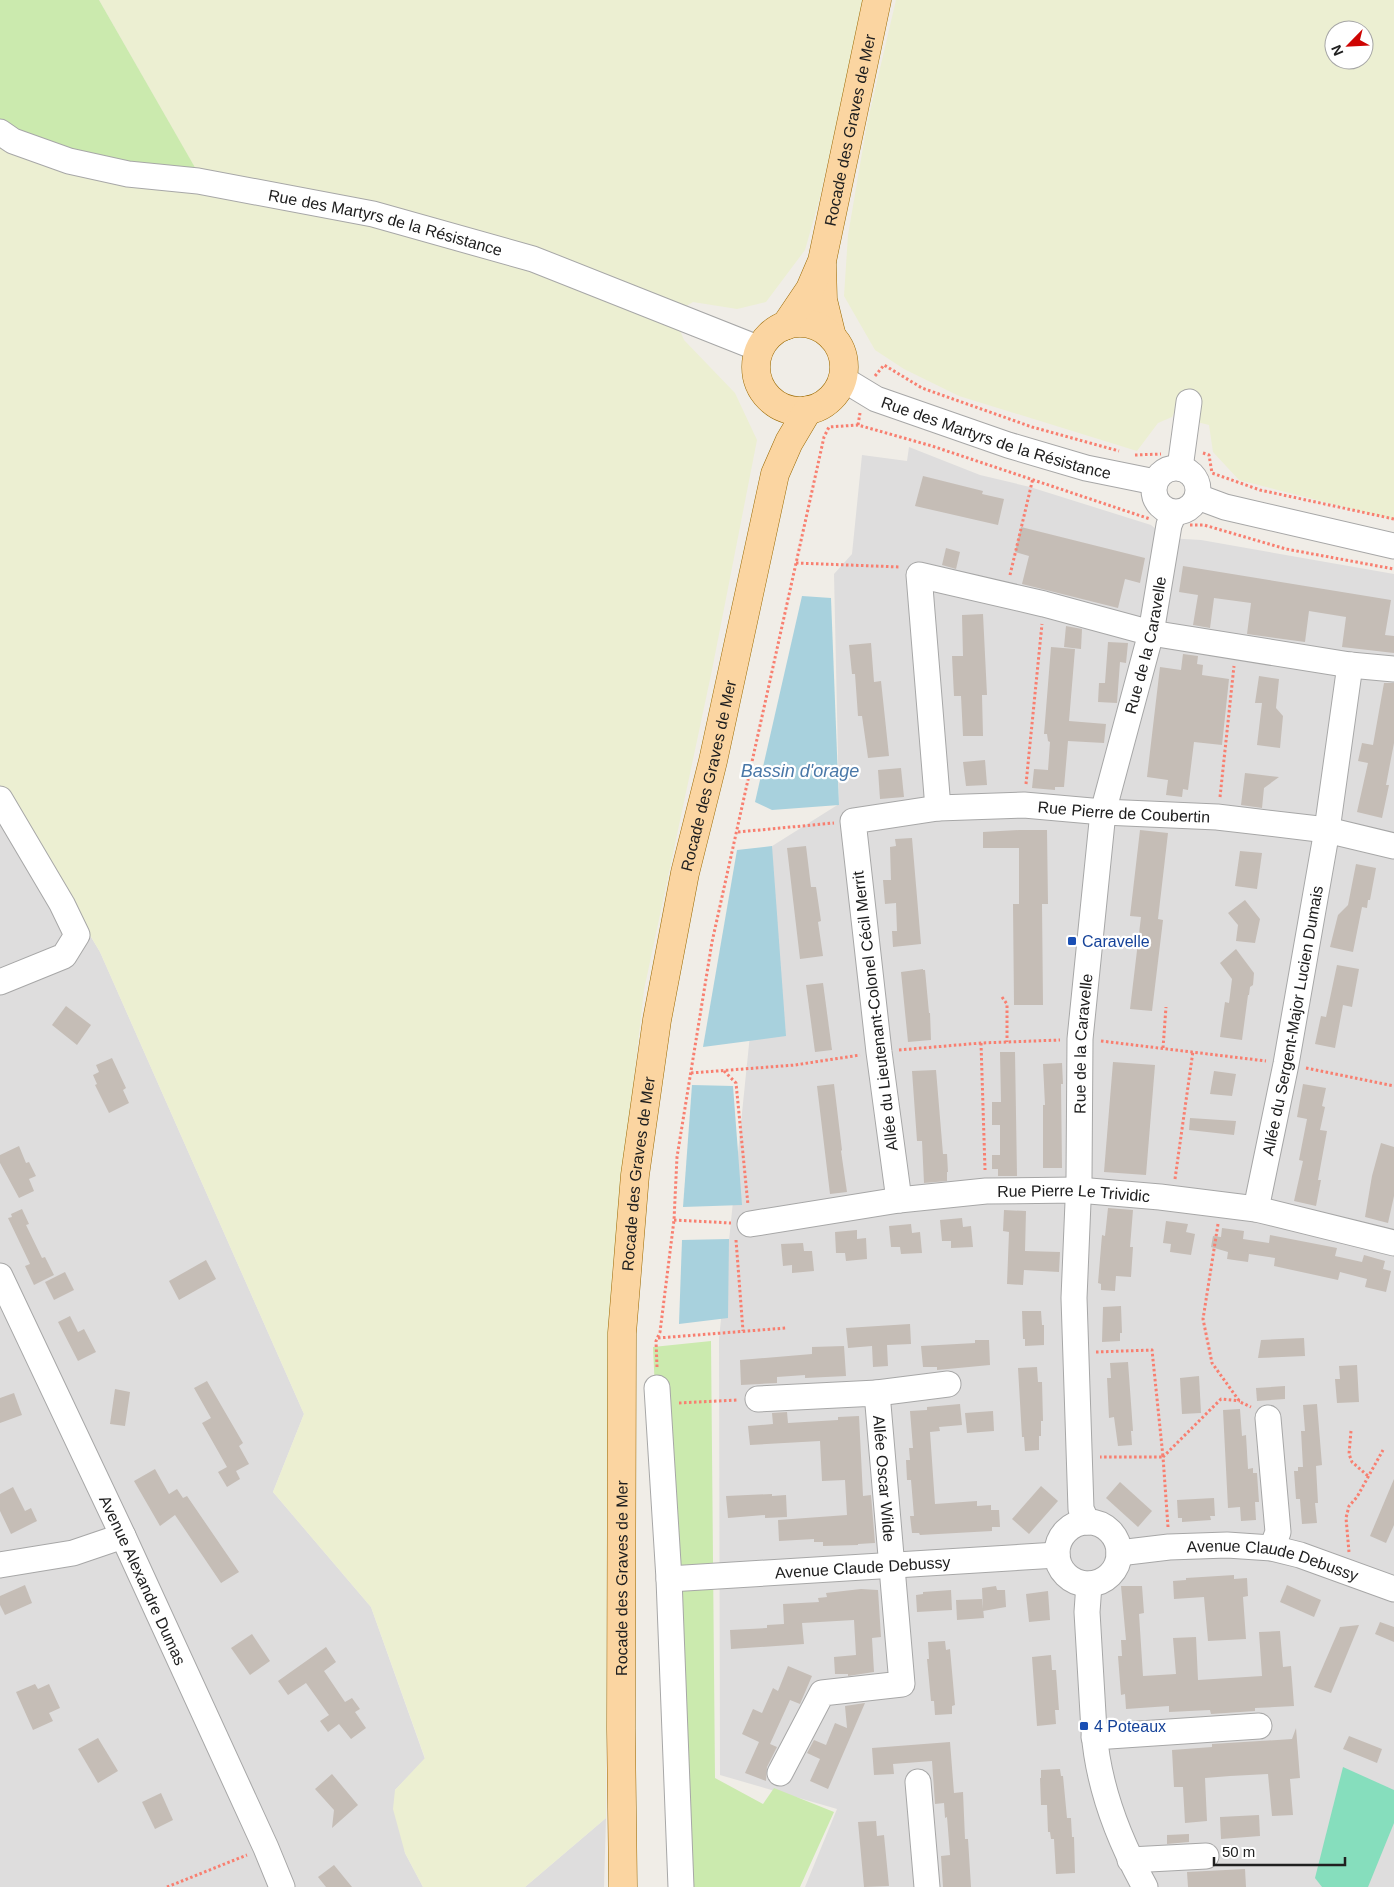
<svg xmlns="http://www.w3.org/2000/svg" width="1394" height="1887" font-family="Arial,sans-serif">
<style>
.residential{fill:#dedddd}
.farmland{fill:#ecefd2;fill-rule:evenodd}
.grass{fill:#cbeaae}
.pitch{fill:#86debd}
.water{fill:#a8d1dd}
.building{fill:#c5bdb6}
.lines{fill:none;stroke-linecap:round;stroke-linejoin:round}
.minor-casing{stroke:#a7a7a7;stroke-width:27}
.major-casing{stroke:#9a6902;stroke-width:29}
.path{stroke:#f87f70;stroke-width:3;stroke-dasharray:2.5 2.5;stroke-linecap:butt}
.minor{stroke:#fff;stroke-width:25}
.major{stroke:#fbd5a1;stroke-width:28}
.transit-dot{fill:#1a4fb4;stroke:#fff;stroke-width:2}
.labels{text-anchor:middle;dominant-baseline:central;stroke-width:4.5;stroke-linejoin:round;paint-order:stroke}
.street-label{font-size:16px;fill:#202020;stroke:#fff}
.transit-label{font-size:16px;fill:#164399;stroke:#fff;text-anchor:start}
.water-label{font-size:18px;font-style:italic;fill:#4a78a8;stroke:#fff}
</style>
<rect width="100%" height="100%" fill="#f0ede7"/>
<g class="residential">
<polygon points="909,447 980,475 1030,487 1151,525 1167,538 1201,540 1394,574 1394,1887 805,1887 837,1809 720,1775 719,1339 769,848 839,804 834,574 852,554 862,455 907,461"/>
<polygon points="0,785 100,952 304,1414 273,1492 371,1607 425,1759 395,1790 405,1853 423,1887 0,1887"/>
<polygon points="606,1818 604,1887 525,1887"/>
</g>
<g class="farmland">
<polygon points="99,0 864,0 819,201 805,250 766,302 737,309 693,302 673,314 684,340 735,393 757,440 712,670 644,990 612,1272 607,1473 606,1818 525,1887 423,1887 405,1853 393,1809 395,1790 425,1758 371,1607 273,1492 304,1414 100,952 0,785 0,143 204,184"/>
<path d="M896,0H1394V520L1239,480L1213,452L1209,425L1197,422L1200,395L1183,393L1172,417L1158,423L1137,451L959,396L904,369L875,350L844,296L848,235L867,124ZM1334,30H1364V60H1334Z"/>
</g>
<g class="grass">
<polygon points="0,0 99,0 205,185 0,143"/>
<polygon points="711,1341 715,1778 763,1804 774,1788 834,1812 800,1887 678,1887 653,1347"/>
</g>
<polygon class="pitch" points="1343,1767 1394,1790 1394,1823 1368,1887 1322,1887 1315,1878"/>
<g class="water">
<polygon points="802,596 831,598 839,805 772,810 755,802"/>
<polygon points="772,846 786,1036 703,1047 737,850"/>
<polygon points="692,1085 733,1086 742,1205 683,1207"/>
<polygon points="729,1239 728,1318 679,1324 682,1240"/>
</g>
<g class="building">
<polygon points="923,476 983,491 982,494 1004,499 998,525 915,506"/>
<polygon points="1021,527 1145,558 1140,583 1125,579 1118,608 1022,584 1029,556 1015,552"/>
<polygon points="946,548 960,552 956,569 942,565"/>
<polygon points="1183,566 1391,600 1385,635 1394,636 1394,653 1342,647 1346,617 1309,611 1305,642 1247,634 1251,603 1214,598 1210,628 1193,625 1198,595 1179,592"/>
<polygon points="983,614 987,695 982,695 983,736 963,736 961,696 954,696 952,656 963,656 962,615"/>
<polygon points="1066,626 1082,629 1081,649 1064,647"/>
<polygon points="1108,642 1128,643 1126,663 1120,662 1117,703 1098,702 1099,683 1105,683"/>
<polygon points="871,643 874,682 881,681 889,756 868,758 862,716 858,716 855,674 852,674 849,645"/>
<polygon points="1051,647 1075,649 1069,721 1106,724 1104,743 1068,741 1064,787 1055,787 1055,790 1032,788 1034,769 1048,770 1050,742 1048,741 1047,734 1044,734"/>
<polygon points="1183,654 1198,656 1197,664 1203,665 1202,675 1229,679 1222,745 1194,742 1188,790 1183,789 1182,797 1166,795 1168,780 1147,777 1160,667 1181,670"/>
<polygon points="1259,676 1279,679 1276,708 1283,716 1280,748 1257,745 1262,703 1255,703"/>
<polygon points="1384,683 1394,683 1394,743 1386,785 1389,785 1382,818 1357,812 1368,763 1358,761 1362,743 1373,745"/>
<polygon points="985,760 987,785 966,786 963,762"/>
<polygon points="901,768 904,797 880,799 878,770"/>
<polygon points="1245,773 1279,777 1264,788 1262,808 1241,805"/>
<polygon points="1019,830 1047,830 1048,904 1042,904 1043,1005 1014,1005 1013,904 1019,904 1019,848 983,848 983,832"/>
<polygon points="1140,830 1168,833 1158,919 1163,920 1152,1011 1130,1009 1141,917 1130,916"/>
<polygon points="912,838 921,944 893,947 892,931 897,931 896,903 885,904 883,880 891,880 890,847 896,846 895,839"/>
<polygon points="806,846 811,887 816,887 821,921 818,922 823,956 800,959 787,848"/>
<polygon points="1240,851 1262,853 1257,889 1235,886"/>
<polygon points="1356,864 1376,868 1370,900 1368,900 1367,908 1362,907 1353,952 1330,947 1338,915 1348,905"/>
<polygon points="1245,900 1260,919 1255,943 1236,941 1238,925 1228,913"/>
<polygon points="1236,949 1254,973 1253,985 1250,987 1249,995 1248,995 1242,1040 1220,1037 1225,1002 1229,1003 1232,979 1220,963"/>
<polygon points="1337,965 1359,969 1352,1007 1343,1005 1335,1048 1315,1044 1321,1016 1326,1017"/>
<polygon points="923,969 923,970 925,970 929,1013 930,1013 931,1040 908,1042 901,972"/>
<polygon points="823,983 832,1050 815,1052 806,985"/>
<polygon points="66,1006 91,1025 77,1045 52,1025"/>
<polygon points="1000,1052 1015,1052 1017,1176 998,1176 998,1169 992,1169 992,1155 1000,1155 1000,1125 992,1125 992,1102 1001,1102"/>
<polygon points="112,1058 126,1088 123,1090 129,1103 109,1113 95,1085 97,1084 93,1075 99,1072 96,1065"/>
<polygon points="1113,1062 1155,1065 1146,1175 1104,1172"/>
<polygon points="1062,1063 1063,1084 1061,1084 1062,1168 1043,1168 1043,1105 1045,1105 1043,1064"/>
<polygon points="936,1070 943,1154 947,1154 948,1172 947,1172 947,1181 924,1183 922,1141 917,1141 912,1071"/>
<polygon points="1214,1071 1236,1074 1232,1096 1210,1094"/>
<polygon points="834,1084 842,1150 841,1151 847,1192 830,1194 817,1086"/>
<polygon points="1303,1084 1326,1088 1322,1106 1325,1107 1320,1130 1327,1131 1318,1180 1321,1180 1316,1206 1294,1201 1303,1161 1299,1160 1307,1119 1297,1117"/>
<polygon points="1190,1118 1236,1121 1234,1135 1189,1130"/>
<polygon points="1381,1143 1394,1147 1394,1196 1388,1223 1365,1217 1372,1176"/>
<polygon points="19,1146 26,1163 29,1162 36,1176 29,1179 34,1191 19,1198 0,1163 0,1155"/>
<polygon points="1108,1208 1133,1210 1130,1247 1133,1247 1131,1277 1116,1276 1115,1291 1101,1290 1101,1284 1098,1283 1102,1235 1105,1236"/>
<polygon points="22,1209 29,1224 26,1225 42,1258 45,1257 54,1275 34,1285 25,1266 30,1264 8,1218 12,1217 11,1214"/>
<polygon points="1004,1210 1026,1211 1025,1251 1060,1252 1059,1272 1024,1270 1023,1285 1007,1284 1009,1232 1003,1231"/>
<polygon points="962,1218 963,1227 971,1226 973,1247 951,1248 951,1241 942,1241 940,1220"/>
<polygon points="1166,1221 1188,1224 1186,1232 1195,1234 1191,1255 1170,1252 1171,1244 1163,1243"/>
<polygon points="911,1224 912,1233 920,1232 922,1253 901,1254 900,1247 891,1247 889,1226"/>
<polygon points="1222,1228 1244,1231 1243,1239 1269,1243 1270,1235 1337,1248 1335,1256 1362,1262 1364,1255 1385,1261 1383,1269 1391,1271 1386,1292 1365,1287 1367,1279 1340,1272 1338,1280 1274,1266 1275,1258 1249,1254 1248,1262 1227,1259 1228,1252 1211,1247 1213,1236 1221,1237"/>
<polygon points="857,1230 857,1239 866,1238 867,1259 846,1261 845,1253 836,1253 835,1232"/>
<polygon points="803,1243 804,1251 812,1251 814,1271 792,1273 792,1265 783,1266 781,1244"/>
<polygon points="206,1260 216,1279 179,1300 169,1281"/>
<polygon points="65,1272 74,1290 54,1300 45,1282"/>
<polygon points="1121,1306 1122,1333 1120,1333 1120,1341 1102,1342 1103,1307"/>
<polygon points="1022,1311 1041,1311 1042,1325 1044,1325 1044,1345 1025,1346 1025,1339 1023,1339"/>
<polygon points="70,1316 78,1332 84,1329 96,1352 78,1361 58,1322"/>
<polygon points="910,1324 911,1344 887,1345 888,1366 873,1367 872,1346 848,1348 846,1328"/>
<polygon points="1304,1338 1305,1356 1258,1358 1261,1340"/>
<polygon points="975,1340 989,1340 990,1365 937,1370 937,1367 923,1367 921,1346 975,1343"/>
<polygon points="844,1346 846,1376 805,1378 805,1375 777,1377 777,1383 741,1385 740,1360 812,1354 812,1347"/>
<polygon points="1128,1362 1133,1431 1131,1431 1132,1445 1118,1446 1114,1417 1109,1418 1107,1378 1111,1378 1110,1363"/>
<polygon points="1357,1365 1359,1402 1337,1403 1335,1379 1340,1379 1339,1366"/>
<polygon points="1037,1367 1038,1382 1042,1382 1043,1421 1041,1421 1041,1436 1039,1436 1039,1450 1025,1451 1024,1437 1022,1437 1018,1368"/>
<polygon points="1199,1376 1201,1413 1182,1414 1180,1378"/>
<polygon points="207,1381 243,1443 239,1446 249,1464 236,1471 240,1479 227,1487 218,1472 227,1467 202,1423 211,1418 194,1388"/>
<polygon points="1285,1386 1285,1399 1257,1401 1256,1388"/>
<polygon points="115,1389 130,1392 125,1426 110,1424"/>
<polygon points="14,1393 22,1415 0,1423 0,1398"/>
<polygon points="960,1404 962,1425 939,1427 940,1431 930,1432 935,1504 977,1501 977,1506 991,1505 991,1510 999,1510 1000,1527 992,1527 992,1531 920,1535 919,1533 912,1533 910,1516 914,1516 911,1480 907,1480 906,1460 910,1460 909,1448 913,1448 910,1411 927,1410 927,1407"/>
<polygon points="1317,1404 1322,1465 1316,1466 1318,1503 1315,1503 1317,1523 1302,1524 1300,1499 1296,1499 1294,1471 1298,1471 1298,1467 1303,1467 1301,1431 1305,1431 1303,1405"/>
<polygon points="1240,1409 1242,1436 1246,1435 1248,1469 1253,1468 1253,1473 1257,1473 1259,1502 1255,1502 1256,1520 1241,1521 1240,1507 1228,1508 1223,1410"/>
<polygon points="993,1411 994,1431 967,1433 965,1413"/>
<polygon points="787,1412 788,1423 838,1420 838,1417 859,1416 863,1496 871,1495 875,1543 858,1544 858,1545 823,1546 823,1542 814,1542 814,1539 779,1541 778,1520 847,1515 845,1480 822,1481 820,1441 750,1445 748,1426 773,1424 772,1413"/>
<polygon points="155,1469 169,1494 177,1489 183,1498 187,1496 239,1572 221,1583 175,1515 160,1526 134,1481"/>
<polygon points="1394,1479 1394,1525 1386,1543 1370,1536"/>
<polygon points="1120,1482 1152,1511 1138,1527 1106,1498"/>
<polygon points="1041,1486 1058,1501 1029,1534 1012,1519"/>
<polygon points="13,1487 25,1511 31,1508 37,1521 11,1534 0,1511 0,1494"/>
<polygon points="772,1494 772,1496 786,1495 787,1517 765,1518 765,1515 728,1518 726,1496"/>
<polygon points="1214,1498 1215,1516 1210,1516 1211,1520 1182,1522 1182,1518 1178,1518 1177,1500"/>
<polygon points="1234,1575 1234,1579 1247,1578 1248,1596 1243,1597 1246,1639 1208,1641 1204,1597 1174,1599 1173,1581 1186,1580 1186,1578"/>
<polygon points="25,1585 32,1603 5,1615 0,1605 0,1596"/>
<polygon points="1287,1585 1321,1600 1314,1617 1280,1602"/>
<polygon points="996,1586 997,1590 1005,1590 1006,1607 983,1611 982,1588"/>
<polygon points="1121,1586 1142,1586 1144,1613 1139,1614 1143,1676 1176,1674 1173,1638 1196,1637 1198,1680 1262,1676 1259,1632 1280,1631 1283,1667 1291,1666 1294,1706 1255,1708 1255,1711 1211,1714 1210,1710 1169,1712 1169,1706 1126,1709 1125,1694 1121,1695 1118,1656 1122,1656 1121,1640 1126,1640"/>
<polygon points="861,1589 878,1590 881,1637 872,1638 874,1672 848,1676 848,1674 835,1674 834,1657 856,1655 854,1620 802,1623 804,1644 731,1649 730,1630 767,1628 767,1625 784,1624 783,1604 819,1602 818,1598 827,1597 826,1593"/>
<polygon points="951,1590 952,1610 917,1612 916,1595 923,1594 923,1592"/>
<polygon points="1048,1591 1050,1620 1029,1622 1026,1594"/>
<polygon points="982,1599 984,1618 957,1620 956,1600"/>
<polygon points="1380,1622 1394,1627 1394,1642 1375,1634"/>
<polygon points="1359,1625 1331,1693 1314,1687 1340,1627"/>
<polygon points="252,1634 270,1661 250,1675 231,1648"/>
<polygon points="945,1641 946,1650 950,1649 955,1705 952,1706 952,1714 935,1715 934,1701 931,1701 927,1659 929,1659 928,1642"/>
<polygon points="326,1647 336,1662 324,1671 345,1702 352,1698 360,1709 355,1712 366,1728 351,1739 339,1724 328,1732 320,1721 329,1715 306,1683 288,1695 278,1681"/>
<polygon points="1051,1655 1052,1670 1056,1670 1059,1710 1055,1710 1056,1724 1037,1726 1032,1657"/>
<polygon points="788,1666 812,1676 800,1704 790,1700 770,1744 777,1747 767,1767 766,1781 745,1773 759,1742 742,1734 753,1709 762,1713 773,1688 778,1691"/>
<polygon points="35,1684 38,1689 49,1684 60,1708 49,1713 53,1721 33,1730 16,1692"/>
<polygon points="865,1703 828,1789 810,1781 820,1759 807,1753 814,1740 826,1745 835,1723 847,1728 845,1706"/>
<polygon points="1296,1728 1300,1778 1290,1779 1293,1815 1272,1816 1268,1774 1230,1776 1205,1778 1207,1821 1185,1823 1183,1787 1174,1787 1172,1750 1212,1747 1212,1744 1292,1739"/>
<polygon points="1349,1736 1382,1749 1377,1763 1343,1749"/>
<polygon points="98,1738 118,1771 98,1783 78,1749"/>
<polygon points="950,1742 954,1793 963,1792 965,1839 968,1839 971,1887 943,1887 941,1856 950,1855 947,1817 945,1818 944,1803 935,1804 932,1761 893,1764 894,1774 874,1775 872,1748"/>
<polygon points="1060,1769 1061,1776 1063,1776 1067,1818 1071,1818 1072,1837 1074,1837 1075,1873 1056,1874 1054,1839 1051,1839 1050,1832 1048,1832 1047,1805 1041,1805 1040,1778 1041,1778 1041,1770"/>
<polygon points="332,1774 358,1805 332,1828 334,1810 315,1789"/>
<polygon points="161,1793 173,1820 155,1829 142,1802"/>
<polygon points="1259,1815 1260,1836 1221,1839 1220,1817"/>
<polygon points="876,1821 877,1836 884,1835 889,1886 864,1887 858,1822"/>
<polygon points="1189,1834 1189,1842 1167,1844 1167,1835"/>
<polygon points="334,1865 352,1887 326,1887 318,1877"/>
<polygon points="1245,1869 1246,1887 1188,1887 1187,1872"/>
</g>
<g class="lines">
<defs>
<g id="minor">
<path id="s1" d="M0,132L13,141L69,161L128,174L198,181L373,214L533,259L760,349"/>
<path id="s2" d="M843,379L876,399L1008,445L1086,468L1155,482"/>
<circle cx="1176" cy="490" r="22"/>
<polyline points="1180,468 1189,402"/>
<polyline points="1198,497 1225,507 1394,546"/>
<polyline points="0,799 62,904 77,935 64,956 0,982"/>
<polyline points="938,808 919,575 1044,604 1151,633 1350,665 1394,669"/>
<path id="s3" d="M899,1200L879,1052L853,821L938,808L1024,805L1103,812L1217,817L1327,830L1394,846"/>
<path id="s4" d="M1256,1209L1286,1064L1327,830L1350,665"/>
<path id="s5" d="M750,1224L899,1200L986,1191L1078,1190L1160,1197L1256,1209L1394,1243"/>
<path id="s6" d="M0,1276L123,1536L266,1848L282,1887"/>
<polyline points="657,1388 669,1579 681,1887"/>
<polyline points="877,1393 948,1384"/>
<path id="s7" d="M758,1399L877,1393L902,1684L822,1693L780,1773"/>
<polyline points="1268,1418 1278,1532 1272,1548"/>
<path id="s8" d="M1087,1522L1081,1509L1074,1298L1079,1178L1080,1039L1103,812L1151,633L1169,525L1174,513"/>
<circle cx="1088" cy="1553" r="31"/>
<path id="s9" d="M1119,1553L1169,1547L1227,1545L1272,1548L1300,1555L1394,1589"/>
<polyline points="0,1565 73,1553 123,1536"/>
<path id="s10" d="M669,1579L1057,1555"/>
<path d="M1089,1584L1087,1612L1094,1731C1098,1786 1119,1840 1145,1887"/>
<polyline points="1094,1737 1259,1726"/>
<polyline points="918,1782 927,1887"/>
<polyline points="1130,1860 1206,1856"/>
</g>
<g id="major">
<polyline points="822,265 823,300 832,337"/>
<circle cx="800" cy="367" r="44"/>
<path id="s11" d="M785,326L810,289L822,261L877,0"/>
<path id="s12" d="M623,1887L621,1729L622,1333L635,1175L657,1020L685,873L713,761L775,474L789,442L808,410"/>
</g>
</defs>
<use href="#minor" class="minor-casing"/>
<use href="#major" class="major-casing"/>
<g class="path">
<polyline points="875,376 884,365 922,388 1032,427 1119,451"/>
<polyline points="858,425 860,413"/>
<polyline points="1203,453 1209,455 1212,473 1260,490 1394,519"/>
<polyline points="1135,455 1161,454"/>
<polyline points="1190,525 1204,525 1286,549 1394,569"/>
<polyline points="796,563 900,567"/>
<polyline points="1010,575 1033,478"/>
<polyline points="1026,784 1042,624"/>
<polyline points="1220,797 1234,666"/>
<polyline points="738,832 834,823"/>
<polyline points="1002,997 1007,1004 1007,1042"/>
<polyline points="1101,1041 1266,1061"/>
<polyline points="981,1043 985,1170"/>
<polyline points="1163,1048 1166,1007"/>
<polyline points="899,1050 981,1043 1060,1040"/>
<polyline points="1306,1068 1394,1086"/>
<polyline points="724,1071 736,1083 748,1205"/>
<polyline points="691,1073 795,1065 860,1055"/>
<polyline points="1175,1179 1193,1051"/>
<polyline points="674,1220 731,1223"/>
<polyline points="1218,1224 1203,1319 1212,1363 1240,1402 1251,1407"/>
<polyline points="736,1240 743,1331"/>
<polyline points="658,1338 786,1328"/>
<polyline points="1096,1352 1152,1350 1163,1457 1100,1457"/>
<polyline points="657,1367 656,1341 660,1332 674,1220 677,1157 712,942 824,437 829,427 858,425 932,446 1150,519"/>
<polyline points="679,1403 738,1400"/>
<polyline points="1351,1431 1349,1454 1352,1462 1368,1476"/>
<polyline points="1168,1527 1163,1457 1221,1399 1240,1401"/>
<polyline points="1349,1552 1346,1518 1349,1506 1357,1497 1383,1450"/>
<polyline points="167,1887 247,1855"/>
</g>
<use href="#minor" class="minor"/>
<use href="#major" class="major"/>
</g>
<g class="transit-dot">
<rect x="1067" y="936" width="10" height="10" rx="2.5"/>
<rect x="1079" y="1721" width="10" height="10" rx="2.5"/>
</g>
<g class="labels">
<g class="street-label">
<text stroke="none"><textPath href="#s11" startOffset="209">Rocade des Graves de Mer</textPath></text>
<text stroke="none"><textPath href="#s1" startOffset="398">Rue des Martyrs de la Résistance</textPath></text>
<text stroke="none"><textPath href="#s2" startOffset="165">Rue des Martyrs de la Résistance</textPath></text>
<text stroke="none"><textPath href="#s8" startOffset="885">Rue de la Caravelle</textPath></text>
<text stroke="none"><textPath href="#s12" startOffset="1119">Rocade des Graves de Mer</textPath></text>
<text stroke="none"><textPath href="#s3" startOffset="654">Rue Pierre de Coubertin</textPath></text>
<text transform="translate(875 1011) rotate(-97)">Allée du Lieutenant-Colonel Cécil Merrit</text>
<text stroke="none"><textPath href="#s4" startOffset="192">Allée du Sergent-Major Lucien Dumais</textPath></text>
<text stroke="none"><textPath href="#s8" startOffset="480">Rue de la Caravelle</textPath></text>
<text stroke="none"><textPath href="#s12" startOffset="714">Rocade des Graves de Mer</textPath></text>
<text stroke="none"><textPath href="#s5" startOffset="326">Rue Pierre Le Trividic</textPath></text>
<text stroke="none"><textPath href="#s7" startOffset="205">Allée Oscar Wilde</textPath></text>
<text stroke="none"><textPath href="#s9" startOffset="156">Avenue Claude Debussy</textPath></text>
<text stroke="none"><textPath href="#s10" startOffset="194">Avenue Claude Debussy</textPath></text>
<text stroke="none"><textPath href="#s12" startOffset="309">Rocade des Graves de Mer</textPath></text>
<text stroke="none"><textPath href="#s6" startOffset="336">Avenue Alexandre Dumas</textPath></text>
</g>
<g class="transit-label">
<text x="1082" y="941">Caravelle</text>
<text x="1094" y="1726">4 Poteaux</text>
</g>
<g class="water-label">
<text x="800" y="771">Bassin d'orage</text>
</g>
</g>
<g transform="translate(1349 45) rotate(246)"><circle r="24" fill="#ffffff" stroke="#a6a6a6"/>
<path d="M0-4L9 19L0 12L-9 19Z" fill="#ce0402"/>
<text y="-8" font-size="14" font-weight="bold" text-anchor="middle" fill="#202020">N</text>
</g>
<path d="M1214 1857v8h131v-8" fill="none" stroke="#202020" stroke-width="2.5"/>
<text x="1222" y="1857" font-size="15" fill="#202020" stroke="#ffffff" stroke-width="4" paint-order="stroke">50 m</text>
</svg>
